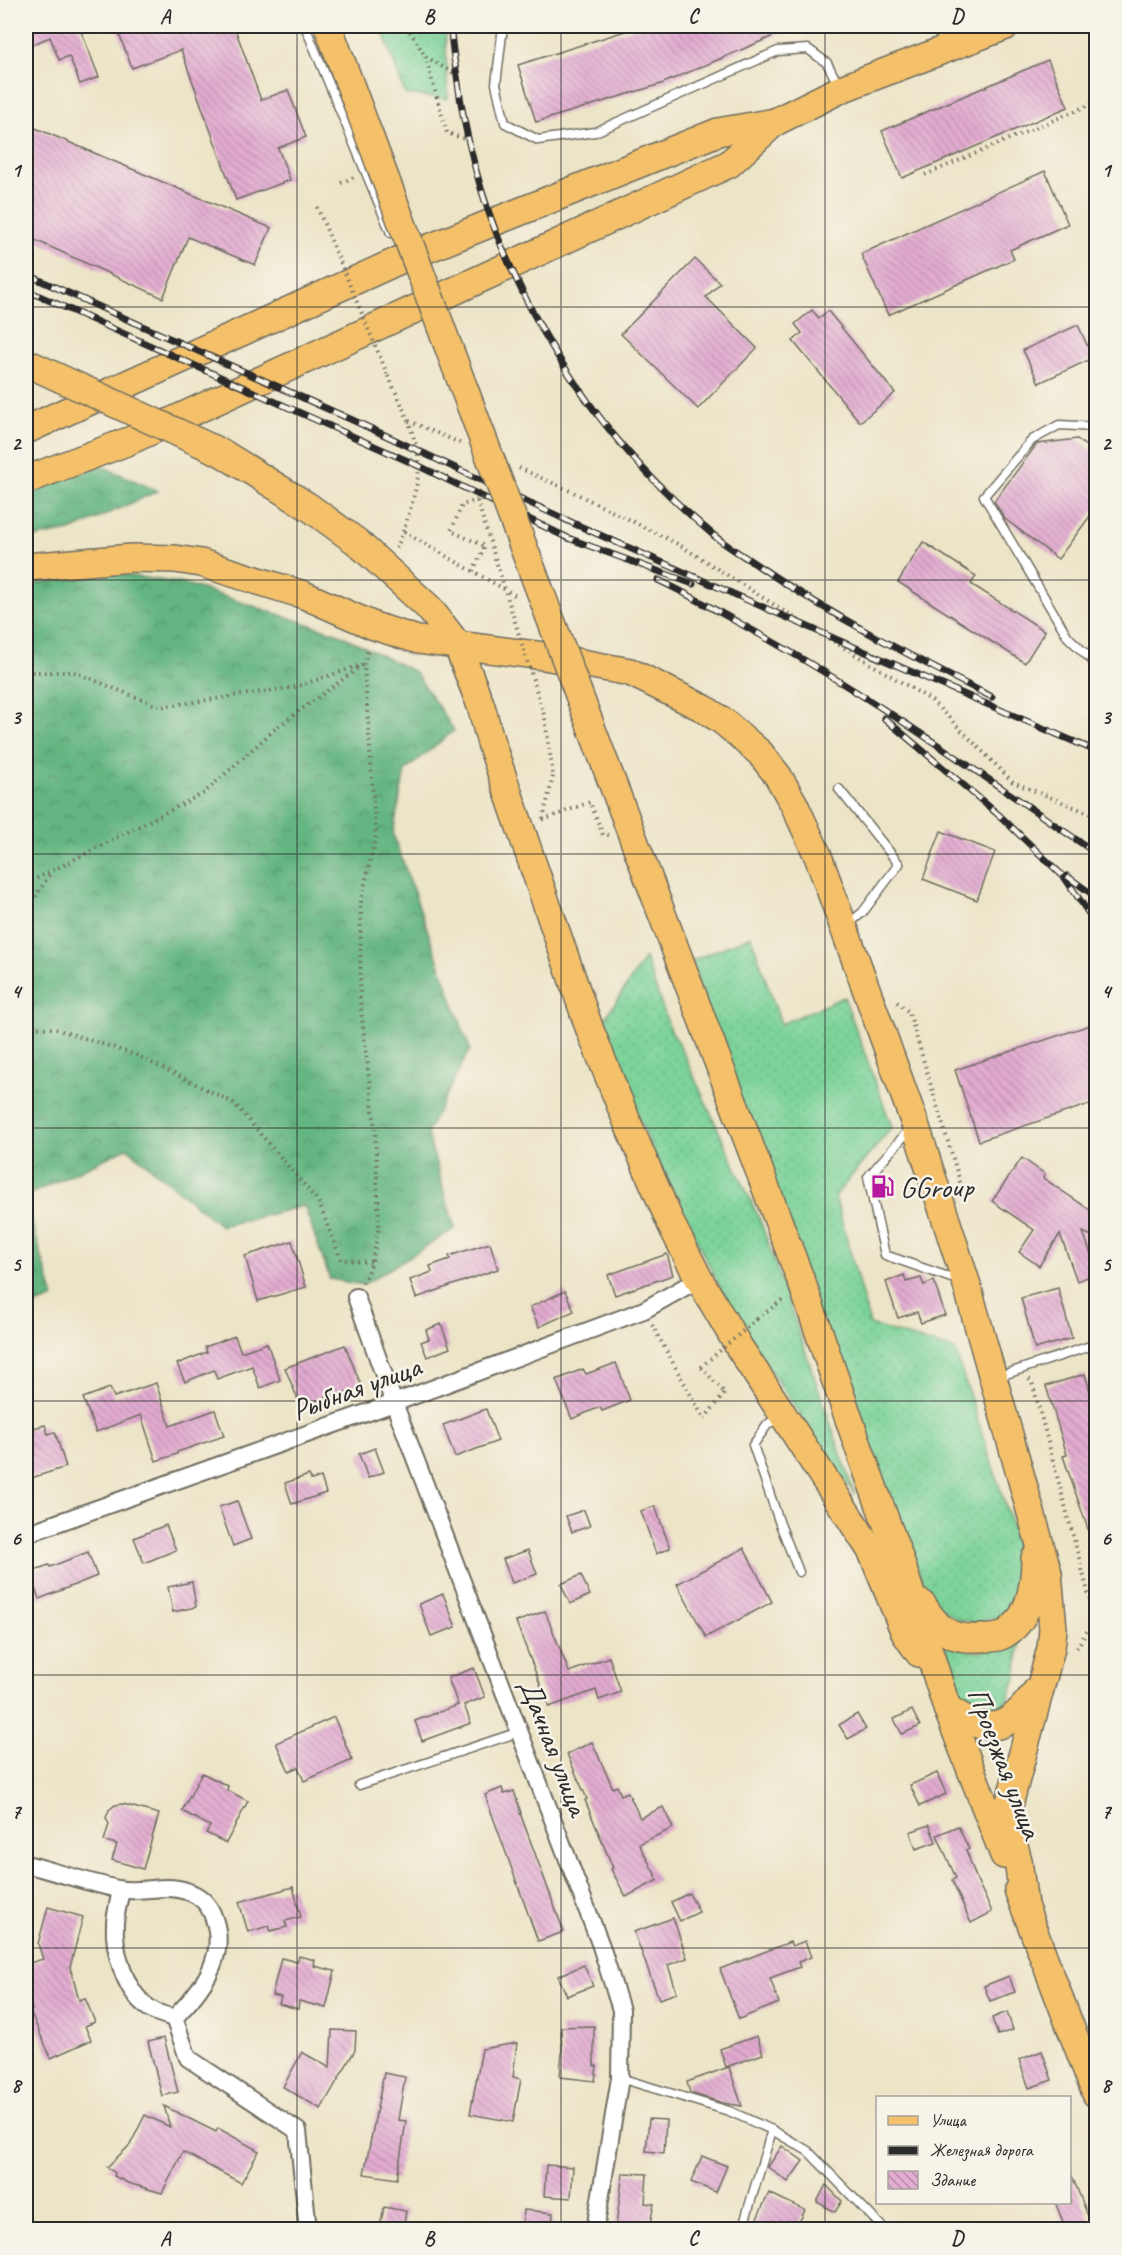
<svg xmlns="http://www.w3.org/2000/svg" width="1122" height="2255" font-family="Caveat,sans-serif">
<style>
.grass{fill:url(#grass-dots);stroke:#537f62;stroke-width:1.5}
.forest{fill:url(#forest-crowns);stroke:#487056;stroke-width:1.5}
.building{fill:url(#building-back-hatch)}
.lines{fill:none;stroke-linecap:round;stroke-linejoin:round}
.service-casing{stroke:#6f6c61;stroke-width:11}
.minor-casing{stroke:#6f6c61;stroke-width:20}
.primary-casing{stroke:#6f6c61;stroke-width:30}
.path{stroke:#6f6c61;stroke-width:4;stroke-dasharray:1.5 4.5;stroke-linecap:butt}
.service{stroke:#fff;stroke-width:8}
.minor{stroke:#fff;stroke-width:16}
.primary{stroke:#f4c16a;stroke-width:27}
.rail-casing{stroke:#2b2b2b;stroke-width:7}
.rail{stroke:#f7f3e8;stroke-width:4.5;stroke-dasharray:14;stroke-linecap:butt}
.primary-bridge-casing{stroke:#6f6c61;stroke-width:30;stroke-linecap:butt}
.path-bridge{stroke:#6f6c61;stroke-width:4;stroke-dasharray:1.5 4.5;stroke-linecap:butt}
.primary-bridge{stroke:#f4c16a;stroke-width:27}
.grid{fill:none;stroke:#2b2b2b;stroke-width:1.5;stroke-opacity:0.55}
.labels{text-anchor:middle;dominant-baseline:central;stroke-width:5;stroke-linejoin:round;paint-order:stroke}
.poi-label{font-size:30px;fill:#2b2b2b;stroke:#f7f3e8;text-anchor:start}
.street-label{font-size:30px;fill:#2b2b2b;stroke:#f7f3e8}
.neatline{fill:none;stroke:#2b2b2b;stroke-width:2}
.grid-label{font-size:20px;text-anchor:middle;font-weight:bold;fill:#2b2b2b}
</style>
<defs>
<pattern id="grass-dots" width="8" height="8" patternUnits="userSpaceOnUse" patternTransform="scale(1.5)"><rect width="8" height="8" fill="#7bd399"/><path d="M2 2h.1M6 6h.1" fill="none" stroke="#6ab584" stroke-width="1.8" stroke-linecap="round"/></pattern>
<pattern id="forest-crowns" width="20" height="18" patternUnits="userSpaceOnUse" patternTransform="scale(1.5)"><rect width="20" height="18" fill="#64b581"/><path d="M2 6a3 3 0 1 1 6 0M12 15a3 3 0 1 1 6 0" fill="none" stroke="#53936a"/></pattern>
<pattern id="building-back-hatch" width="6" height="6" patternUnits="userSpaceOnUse" patternTransform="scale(1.5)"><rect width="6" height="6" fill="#e3acd1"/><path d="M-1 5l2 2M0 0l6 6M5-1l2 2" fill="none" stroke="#b88caa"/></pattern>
</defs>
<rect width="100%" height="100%" fill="#f7f3e8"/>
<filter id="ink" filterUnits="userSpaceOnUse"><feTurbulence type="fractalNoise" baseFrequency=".0167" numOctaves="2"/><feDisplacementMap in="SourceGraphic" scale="12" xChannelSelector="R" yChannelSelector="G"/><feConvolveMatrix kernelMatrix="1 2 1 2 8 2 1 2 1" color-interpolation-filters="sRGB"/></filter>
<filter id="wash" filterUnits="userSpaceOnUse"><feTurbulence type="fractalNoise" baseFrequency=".008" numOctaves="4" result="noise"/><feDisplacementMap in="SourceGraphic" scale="24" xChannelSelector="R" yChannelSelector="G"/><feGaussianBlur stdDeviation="1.35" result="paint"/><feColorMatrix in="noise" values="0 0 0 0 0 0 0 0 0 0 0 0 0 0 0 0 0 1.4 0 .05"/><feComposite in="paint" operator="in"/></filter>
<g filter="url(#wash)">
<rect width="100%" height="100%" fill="#ece4c6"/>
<g class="grass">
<polygon points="381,26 445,26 448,99 405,94"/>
<polygon points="751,936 781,1024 844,997 892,1127 835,1196 870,1325 955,1350 1015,1535 1020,1577 1014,1605 997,1617 977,1623 956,1619 935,1604 919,1572 787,1244 691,961"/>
<polygon points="645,958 670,1029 679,1044 761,1223 855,1495 737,1322 651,1148 601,1024"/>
<polygon points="1020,1643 1016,1678 1007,1701 990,1712 972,1708 956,1685 945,1645 978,1652"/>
</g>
<g class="forest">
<polygon points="95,463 158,491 70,531 26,539 26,489"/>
<polygon points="112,573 186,584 339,634 415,672 454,730 405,771 393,834 470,1049 427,1133 455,1229 363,1285 330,1279 304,1206 221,1226 127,1148 26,1196 26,585"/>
<polygon points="26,1203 54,1298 26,1309"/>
</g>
<g id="blocks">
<g class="building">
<polygon points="26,26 79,26 99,77 80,84 69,56 59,60 50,37 26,47"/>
<polygon points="116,26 234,26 261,100 288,90 306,137 278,148 290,180 236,200 181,50 132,68"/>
<polygon points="641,26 797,26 661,84 536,122 518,65"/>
<polygon points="1048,60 1068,107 902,178 882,131"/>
<polygon points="26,124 271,228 255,265 188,237 163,298 26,236"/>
<polygon points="1045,171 1068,224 1010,250 1014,259 888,315 861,254"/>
<polygon points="695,259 720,283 706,297 757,348 698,409 621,334"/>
<polygon points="812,310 819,318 828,311 895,393 860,422 793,341 802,333 795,324"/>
<polygon points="1078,325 1093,358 1039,383 1023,350"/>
<polygon points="1077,439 1096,454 1096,508 1058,559 1005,519 994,501 1037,444"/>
<polygon points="923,542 976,576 971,584 1045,631 1025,663 898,582"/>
<polygon points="941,831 995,852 977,900 923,879"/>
<polygon points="1096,1023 1096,1102 979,1141 955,1070"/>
<polygon points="1022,1158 1045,1174 1043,1178 1096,1214 1096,1238 1083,1232 1096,1268 1096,1274 1077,1281 1060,1234 1039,1266 1019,1252 1034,1230 992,1201"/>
<polygon points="292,1241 306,1287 258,1301 245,1256"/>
<polygon points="490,1243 498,1269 416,1298 410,1280 432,1272 430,1266 450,1259 449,1256"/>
<polygon points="667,1254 673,1275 615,1295 608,1275"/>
<polygon points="904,1275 906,1282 921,1278 924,1285 934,1281 945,1315 921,1323 917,1312 898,1318 886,1282"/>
<polygon points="1058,1288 1072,1338 1035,1349 1021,1298"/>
<polygon points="565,1291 574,1311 539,1327 530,1307"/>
<polygon points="441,1324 450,1348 427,1357 421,1342 429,1339 426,1330"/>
<polygon points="235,1336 241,1352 267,1343 280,1380 260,1388 252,1366 217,1379 214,1370 185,1382 177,1364 207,1352 205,1347"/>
<polygon points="345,1345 363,1390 348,1396 346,1392 333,1397 332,1395 301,1407 285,1368"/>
<polygon points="616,1363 630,1400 602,1411 600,1407 572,1419 556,1380 583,1369 586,1374"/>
<polygon points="1085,1374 1096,1411 1096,1546 1094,1547 1063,1456 1067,1455 1046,1386"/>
<polygon points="156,1383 170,1426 215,1410 224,1436 177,1452 177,1454 156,1461 141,1415 96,1432 83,1398 110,1388 114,1397"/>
<polygon points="486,1409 498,1441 455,1457 443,1425"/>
<polygon points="45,1425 48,1434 55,1432 66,1467 31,1478 26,1460 26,1430"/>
<polygon points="375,1448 384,1472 368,1478 359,1454"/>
<polygon points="309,1475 311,1480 321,1477 326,1493 292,1504 285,1483"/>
<polygon points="237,1501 251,1539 233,1546 219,1507"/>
<polygon points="655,1506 670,1548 656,1554 641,1511"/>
<polygon points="584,1510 590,1526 572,1532 566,1516"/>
<polygon points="166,1525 176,1550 144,1563 134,1538"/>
<polygon points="744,1548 772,1602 706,1637 677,1584"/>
<polygon points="528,1550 537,1574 512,1583 503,1559"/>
<polygon points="88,1552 97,1576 39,1599 29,1572 49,1565 50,1567"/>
<polygon points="581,1575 590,1595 570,1604 561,1584"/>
<polygon points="192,1582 196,1607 173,1612 168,1587"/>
<polygon points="443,1594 456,1627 431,1636 419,1604"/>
<polygon points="545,1611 569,1672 609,1657 621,1692 599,1700 596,1690 549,1707 516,1622"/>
<polygon points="474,1668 485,1697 464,1705 471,1723 422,1741 415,1721 458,1705 448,1678"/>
<polygon points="912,1710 920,1726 902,1734 894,1719"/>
<polygon points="857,1714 866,1729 848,1739 839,1725"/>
<polygon points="334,1717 352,1760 304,1781 298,1767 289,1771 276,1743"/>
<polygon points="592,1742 613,1788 617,1786 621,1795 628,1792 640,1818 663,1807 673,1828 639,1844 658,1880 626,1897 611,1869 613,1868 585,1800 587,1799 567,1754"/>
<polygon points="202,1773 228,1786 227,1790 248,1801 226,1843 206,1833 210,1826 182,1811"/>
<polygon points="937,1773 946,1794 920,1806 910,1785"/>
<polygon points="502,1788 504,1794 514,1791 521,1813 520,1813 564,1932 538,1941 485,1795"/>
<polygon points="123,1804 159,1814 143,1869 112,1860 117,1844 104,1841 109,1824 106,1818 109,1810 115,1805"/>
<polygon points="929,1825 936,1842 916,1849 910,1832"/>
<polygon points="958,1826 969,1849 966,1850 977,1880 992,1912 971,1923 952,1880 956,1878 937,1835"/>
<polygon points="293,1887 301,1917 285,1921 287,1927 270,1931 269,1926 248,1932 239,1902"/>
<polygon points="689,1893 699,1912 680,1921 671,1902"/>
<polygon points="48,1907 83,1917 70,1967 79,2000 85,1998 95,2022 85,2026 91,2040 51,2058 30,2011 32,2010 26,1985 26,1964 43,1959 38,1944"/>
<polygon points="673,1918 687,1958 668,1965 677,1993 659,1999 634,1932"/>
<polygon points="805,1941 811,1957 798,1962 800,1967 770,1978 779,2003 739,2019 720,1969 790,1942 792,1946"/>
<polygon points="299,1956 315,1960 314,1966 335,1971 326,2008 299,2001 298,2009 279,2004 281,1997 272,1995 281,1958 297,1962"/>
<polygon points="584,1965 593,1986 567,1996 558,1976"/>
<polygon points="1009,1976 1015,1992 990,2001 984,1986"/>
<polygon points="1007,2012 1013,2030 998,2035 992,2018"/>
<polygon points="594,2026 594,2066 597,2066 595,2081 560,2077 562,2052 561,2027"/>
<polygon points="332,2030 356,2031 355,2050 321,2109 283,2087 302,2052 330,2068"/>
<polygon points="757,2036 763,2054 726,2067 720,2049"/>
<polygon points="164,2038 178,2092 162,2096 148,2042"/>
<polygon points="517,2043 513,2077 521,2079 513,2122 470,2114 482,2049"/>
<polygon points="1042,2051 1052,2080 1029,2088 1019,2060"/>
<polygon points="729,2067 742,2106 723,2103 690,2093 687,2082"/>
<polygon points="384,2073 405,2077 398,2120 406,2121 397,2179 364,2174"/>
<polygon points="164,2106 216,2132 218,2128 259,2151 241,2183 183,2152 162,2193 128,2183 114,2176 115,2173 107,2167 130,2145 145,2115 170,2127"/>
<polygon points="649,2119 666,2120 664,2153 646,2151"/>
<polygon points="782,2146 803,2161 788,2182 768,2167"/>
<polygon points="702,2156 727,2166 716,2192 691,2182"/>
<polygon points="546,2165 573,2167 571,2198 544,2196"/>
<polygon points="1070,2171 1092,2226 1084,2229 1066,2229 1055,2202 1070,2202"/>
<polygon points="623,2173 647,2174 645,2203 654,2204 649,2229 616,2225"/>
<polygon points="826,2185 842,2201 835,2212 817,2202"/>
<polygon points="769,2193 805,2210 796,2229 752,2229"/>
<polygon points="384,2207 406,2211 403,2229 380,2227"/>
<polygon points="524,2210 553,2213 552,2229 522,2229"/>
</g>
</g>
</g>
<g filter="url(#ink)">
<use href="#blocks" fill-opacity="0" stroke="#6f6c61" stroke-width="1.5"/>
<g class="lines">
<defs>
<g id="service">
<polyline points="305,26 391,233"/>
<polyline points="503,26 496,84 505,123 538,140 595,132 778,51 808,49 827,63 839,86"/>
<polyline points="938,26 945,45"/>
<polyline points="1096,427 1059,425 1032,440 984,496 1068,637 1096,664"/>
<polyline points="839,789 899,864 863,912 846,926"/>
<polyline points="910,1129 868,1177 885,1255 960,1281"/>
<polyline points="997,1377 1096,1344"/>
<polyline points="779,1418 768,1424 753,1445 780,1524 799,1572"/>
<polyline points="359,1785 519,1732"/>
<polyline points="620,2078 729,2111 772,2130 808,2151 885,2230"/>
<polyline points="742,2230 772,2130"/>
</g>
<g id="minor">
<polyline points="356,1297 394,1403 601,1946 621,2010 620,2078 595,2230"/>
<polyline points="26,1534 394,1403 644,1310 699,1279"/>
<path d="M26,1864C56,1872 87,1882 118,1889C141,1894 164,1883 186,1891C200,1895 210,1905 214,1919C228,1957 200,1992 174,2018"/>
<path d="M121,1890C119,1900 116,1912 115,1922C113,1951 125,1994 152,2010C159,2014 167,2016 174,2018"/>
<polyline points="174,2018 188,2058 298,2131 308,2230"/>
</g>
<g id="primary">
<polyline points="26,430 402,259 718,132 775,122"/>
<polyline points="222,453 309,507 357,542 429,608 457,644 481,706 491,743 590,1030 628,1124 672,1226 699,1279 739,1347 872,1552 905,1633 919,1653"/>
<polyline points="26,480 129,441 729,164 775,122 841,89 1006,26"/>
<polyline points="26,567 132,558 175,559 201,563 304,595 374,626 418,640 544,656 630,672 703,708 724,722 760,753 778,776 794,804 818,856 915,1124 966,1282 1048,1573 1053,1629 1051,1648 1009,1805 1010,1832 1018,1860 1024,1905"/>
<polyline points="579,695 803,1286 861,1454 900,1560 947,1708 1004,1855"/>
<path d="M922,1604C937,1628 948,1640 978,1638C985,1638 994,1639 1001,1636C1029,1623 1035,1586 1035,1558"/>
<path d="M947,1708C990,1737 1008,1731 1037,1690"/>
<polyline points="1018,1890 1096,2094"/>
</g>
</defs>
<use href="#service" class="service-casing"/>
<use href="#minor" class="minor-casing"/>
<use href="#primary" class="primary-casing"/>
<g class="path">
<polyline points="407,26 425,56 456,75"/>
<polyline points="425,56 447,133 468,140"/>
<polyline points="925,175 1096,102"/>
<polyline points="341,183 354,177"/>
<path d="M388,376C401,403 416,433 419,464C420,482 404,532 396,549"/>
<polyline points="409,421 460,443"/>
<polyline points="519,468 575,493 678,544 811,628 931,700 1013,782 1096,816"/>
<polyline points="404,532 518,597"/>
<polyline points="473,571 485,546 451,531 462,505 477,500"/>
<polyline points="26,672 74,672 160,707 295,687 361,665"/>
<polyline points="543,819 553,776"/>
<polyline points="543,820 590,802 603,835 609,835"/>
<polyline points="26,884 204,793 276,728 364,664"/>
<polyline points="26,912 51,872"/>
<polyline points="897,1002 909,1012 961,1185"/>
<polyline points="26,1027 53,1028 136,1055 234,1103 318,1201 341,1260 372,1262"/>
<polyline points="363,1283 372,1262 379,1227 375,1127 360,1002 361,901 376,836 364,664 368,649"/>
<polyline points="757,1319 785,1298"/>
<polyline points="652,1325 704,1419 725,1393 701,1367"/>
<polyline points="1029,1379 1032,1382 1095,1618 1075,1651"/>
</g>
<use href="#service" class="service"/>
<use href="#minor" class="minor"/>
<use href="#primary" class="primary"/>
<defs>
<g id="rail">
<path d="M451,26C451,42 454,59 457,76C465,137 480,195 504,252C553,365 617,454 711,533C726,546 744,556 760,567C834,617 912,657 992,697"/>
<polyline points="26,274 359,423 575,524 840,641 1096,751"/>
<polyline points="26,290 419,466 568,538 693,584"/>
<path d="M658,580C686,593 712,608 739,623C864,691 979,773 1096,853"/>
<polyline points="884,718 1000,816 1065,878 1096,924"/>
<polyline points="1067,876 1096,897"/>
</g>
</defs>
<use href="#rail" class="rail-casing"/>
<use href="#rail" class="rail"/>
<defs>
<g id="primary-bridge">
<polyline points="328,26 579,695"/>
<polyline points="27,363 222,453"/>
</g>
</defs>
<use href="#primary-bridge" class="primary-bridge-casing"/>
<g class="path-bridge">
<polyline points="317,207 388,376"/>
<polyline points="482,499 477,500 545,718 553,776"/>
<polyline points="701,1367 757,1319"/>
</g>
<use href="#primary-bridge" class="primary-bridge"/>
</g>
</g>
<path class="grid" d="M297,26V2230M561,26V2230M825,26V2230M26,307H1096M26,580H1096M26,854H1096M26,1128H1096M26,1401H1096M26,1675H1096M26,1948H1096"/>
<defs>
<symbol id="fuel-bare" viewBox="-9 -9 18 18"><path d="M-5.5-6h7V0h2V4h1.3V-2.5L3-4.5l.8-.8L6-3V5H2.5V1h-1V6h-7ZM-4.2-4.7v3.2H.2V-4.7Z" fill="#b5179e" stroke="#f7f3e8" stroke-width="2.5" paint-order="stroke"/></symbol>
</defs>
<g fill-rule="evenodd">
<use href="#fuel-bare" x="866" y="1170" width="33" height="33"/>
</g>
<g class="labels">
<g class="poi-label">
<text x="900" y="1187">GGroup</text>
</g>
<g class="street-label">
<text transform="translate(356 1388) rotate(-20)">Рыбная улица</text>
<text transform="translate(554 1747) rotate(69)">Дачная улица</text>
<text transform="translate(1005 1763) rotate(69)">Проезжая улица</text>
</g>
</g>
<rect width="1122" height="2255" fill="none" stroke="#f7f3e8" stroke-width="66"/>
<rect x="876" y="2096" width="195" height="108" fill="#f7f3e8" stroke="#a5a39c" stroke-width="1.5"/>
<rect x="888" y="2116" width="30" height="9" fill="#f4c16a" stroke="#a5a39c" stroke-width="1.5"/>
<text x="930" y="2126" font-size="18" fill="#2b2b2b">Улица</text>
<rect x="888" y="2146" width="30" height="9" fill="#2b2b2b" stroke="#a5a39c" stroke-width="1.5"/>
<text x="930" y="2156" font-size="18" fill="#2b2b2b">Железная дорога</text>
<rect x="888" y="2171" width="30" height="18" fill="url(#building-back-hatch)" stroke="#a5a39c" stroke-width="1.5"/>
<text x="930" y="2186" font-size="18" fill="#2b2b2b">Здание</text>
<rect x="33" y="33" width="1056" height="2189" class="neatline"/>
<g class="grid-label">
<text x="165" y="23">A</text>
<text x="429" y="23">B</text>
<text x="693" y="23">C</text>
<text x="957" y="23">D</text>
<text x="16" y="177">1</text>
<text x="1106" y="177">1</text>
<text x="16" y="450">2</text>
<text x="1106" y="450">2</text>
<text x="16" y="724">3</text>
<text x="1106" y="724">3</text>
<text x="16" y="998">4</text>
<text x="1106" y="998">4</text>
<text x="16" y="1271">5</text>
<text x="1106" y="1271">5</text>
<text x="16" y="1545">6</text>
<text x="1106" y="1545">6</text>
<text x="16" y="1818">7</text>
<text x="1106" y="1818">7</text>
<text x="16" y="2092">8</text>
<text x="1106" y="2092">8</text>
<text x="165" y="2245">A</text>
<text x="429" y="2245">B</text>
<text x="693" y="2245">C</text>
<text x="957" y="2245">D</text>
</g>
</svg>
